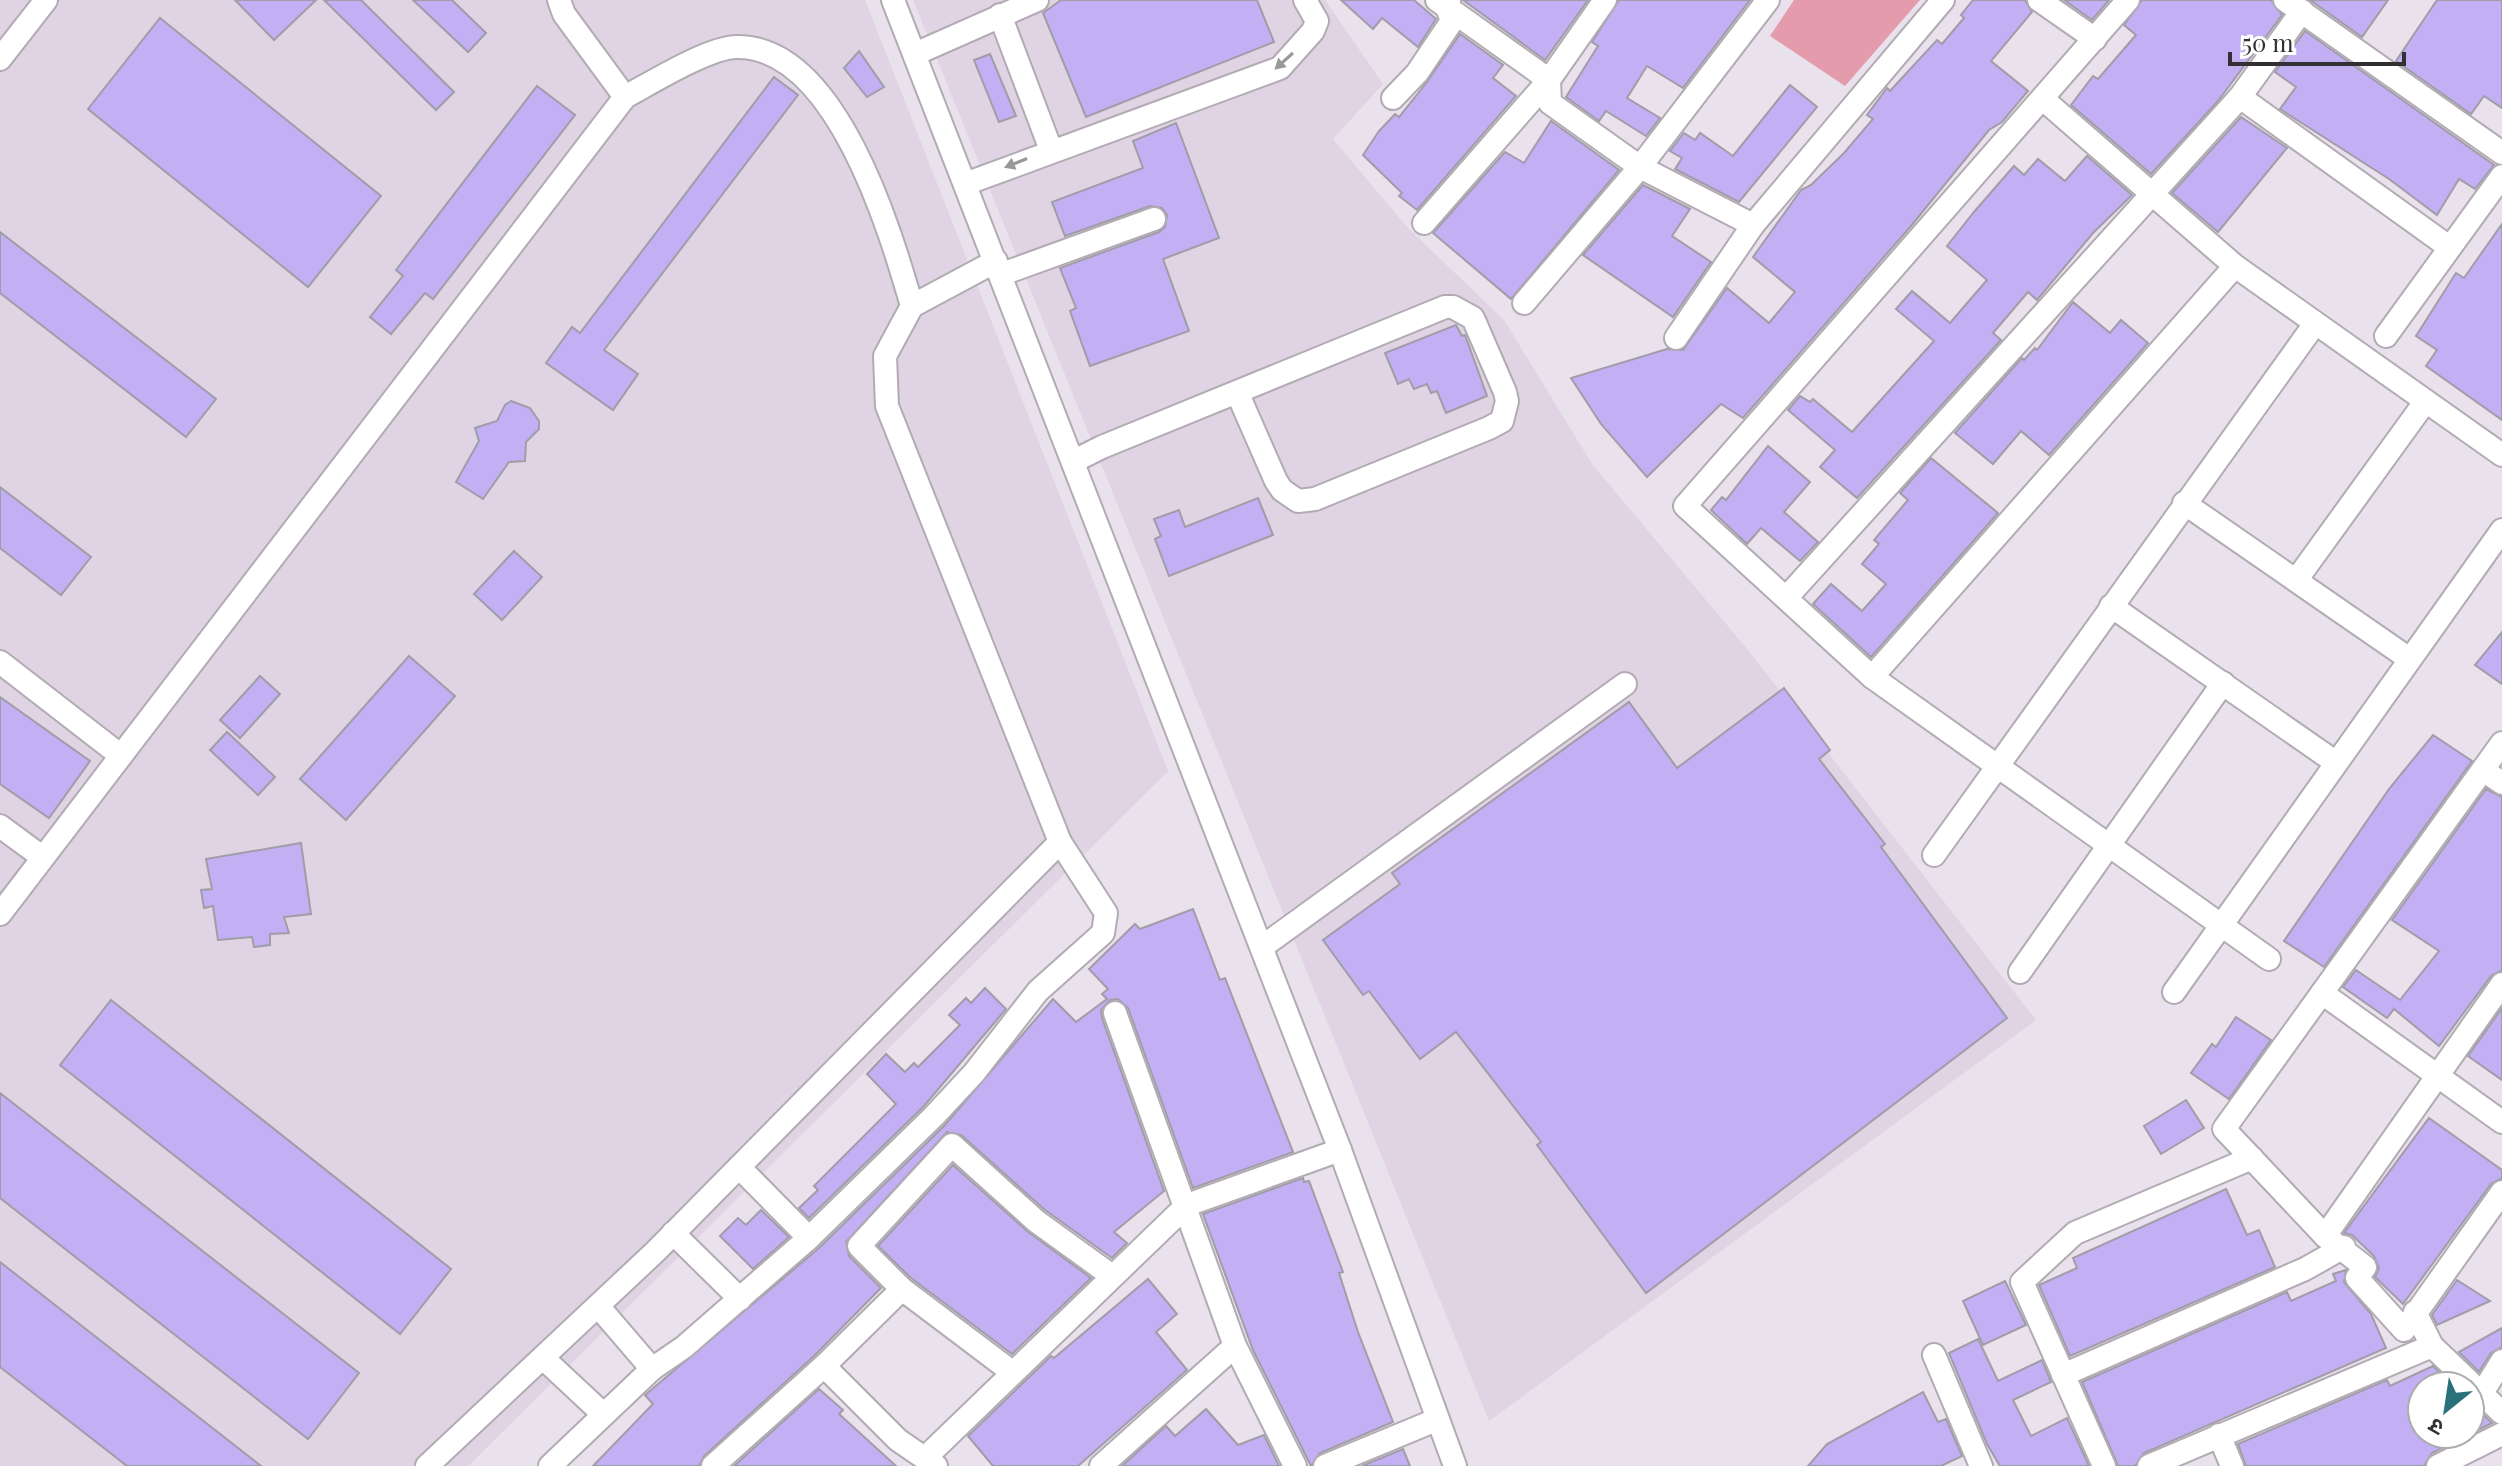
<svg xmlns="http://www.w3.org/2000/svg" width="2502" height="1466" font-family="'Playfair Display','Noto Sans Devanagari',serif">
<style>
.built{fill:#e0d3e3}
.green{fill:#e49bab}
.building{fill:#c3aff4;stroke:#9f9da7;stroke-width:2}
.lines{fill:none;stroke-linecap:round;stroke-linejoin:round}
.minor-casing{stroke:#b2abb4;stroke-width:26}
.minor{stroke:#fff;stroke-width:22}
.oneway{fill:#99989a}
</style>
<rect width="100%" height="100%" fill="#e9e1eb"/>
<g class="built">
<polygon points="0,0 865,0 1168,771 468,1466 0,1466"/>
<polygon points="913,0 1325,0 1383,84 1333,139 1407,227 1504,320 1592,464 1752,655 2036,1020 1489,1421"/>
</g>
<polygon class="green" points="1794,0 1920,0 1845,86 1770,36"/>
<g class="building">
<polygon points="235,0 316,0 274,40"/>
<polygon points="324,0 361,0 454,92 436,110"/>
<polygon points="413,0 452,0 486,33 468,52"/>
<polygon points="1061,0 1257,0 1274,42 1086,117 1043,13"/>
<polygon points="1341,0 1414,0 1436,19 1418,47 1382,18 1373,29"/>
<polygon points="1463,0 1588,0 1545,60"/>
<polygon points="1619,0 1750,0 1683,88 1647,66 1627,98 1660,118 1646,136 1606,111 1599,121 1566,97 1598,46 1592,42"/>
<polygon points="1973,0 2025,0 2032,12 1991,61 2028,91 2002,122 1989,130 1911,226 1743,418 1721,404 1647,477 1601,424 1571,378 1667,349 1683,350 1727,288 1769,323 1795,292 1753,257 1801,190 1811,185 1844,153 1873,119 1867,115 1887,88 1890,91 1937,40 1942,44 1964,18 1961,15"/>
<polygon points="2064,0 2109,0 2092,20"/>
<polygon points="2142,0 2271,0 2282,15 2218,101 2151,174 2071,105 2093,76 2098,79 2136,35 2124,25"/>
<polygon points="2310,0 2388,0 2362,37"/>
<polygon points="2437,0 2502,0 2502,108 2484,96 2471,114 2396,61"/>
<polygon points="160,18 381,196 308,287 88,109"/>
<polygon points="2305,31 2494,165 2475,189 2459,179 2437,215 2389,179 2280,109 2296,87 2275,72"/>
<polygon points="1460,34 1503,65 1493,78 1516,96 1417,210 1399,196 1402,193 1363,155 1379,131 1395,114 1399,117 1427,82"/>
<polygon points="859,51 884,87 867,97 844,68"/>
<polygon points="990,54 1016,116 999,122 974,60"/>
<polygon points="774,77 798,95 604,350 638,374 613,410 546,363 572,327 580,333"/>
<polygon points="1790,85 1817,107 1739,202 1675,169 1682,158 1670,151 1684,133 1695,140 1700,133 1733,156"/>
<polygon points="537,86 575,115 433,299 425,293 391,334 370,317 403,276 396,270"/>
<polygon points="2241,117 2287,148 2218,232 2172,193"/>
<polygon points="1551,121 1619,170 1511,299 1433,233 1505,152 1524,163"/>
<polygon points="1176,123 1219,238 1163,259 1189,331 1090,366 1070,311 1076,308 1060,268 1159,232 1165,227 1167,215 1162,208 1150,206 1065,236 1052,202 1143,168 1133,141"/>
<polygon points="2087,156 2132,195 2093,233 2037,300 2028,292 1993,333 2001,340 1857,498 1820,467 1835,450 1788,410 1800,396 1810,402 1813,399 1852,432 1934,341 1896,309 1912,291 1950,323 1987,280 1947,246 1974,212 2014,166 2024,175 2038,159 2065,181"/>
<polygon points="1643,185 1690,209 1672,236 1711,262 1673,317 1583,255"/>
<polygon points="2502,224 2502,420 2426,366 2437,350 2416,336 2456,273 2464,278"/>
<polygon points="0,232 216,399 186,437 0,293"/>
<polygon points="2073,302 2110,333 2121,320 2148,343 2049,455 2021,431 1993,464 1955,433 2022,358 2024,360 2035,348 2037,350"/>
<polygon points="1456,325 1462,336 1465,335 1487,396 1446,413 1437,391 1431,393 1427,384 1414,389 1409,379 1398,384 1385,353"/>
<polygon points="511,401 530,408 539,421 539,429 526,442 525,461 509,462 483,499 456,482 479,441 475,428 497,421 505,405"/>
<polygon points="1768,446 1810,482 1784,512 1818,542 1800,561 1761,528 1747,544 1711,510 1722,497 1726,500"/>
<polygon points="1931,458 1998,513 1871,657 1813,604 1831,584 1862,611 1886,584 1862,564 1879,544 1874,540 1908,500 1900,493"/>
<polygon points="0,487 91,557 61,595 0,548"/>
<polygon points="1258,498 1273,535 1169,576 1155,539 1161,536 1154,519 1179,510 1185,527"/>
<polygon points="514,551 542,577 502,620 474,594"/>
<polygon points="2502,632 2502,684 2475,665"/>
<polygon points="409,656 455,696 346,820 300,779"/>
<polygon points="260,676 280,694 240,738 220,720"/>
<polygon points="1784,688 1830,750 1819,759 1885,844 1881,847 2007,1018 1646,1293 1537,1145 1541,1142 1456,1032 1420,1059 1369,991 1363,995 1323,940 1400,884 1392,873 1629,702 1677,768"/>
<polygon points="0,697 90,761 49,818 0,784"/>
<polygon points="227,732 275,777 258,795 210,750"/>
<polygon points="2433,735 2472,761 2324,967 2284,941 2389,789"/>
<polygon points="2486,789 2502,797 2502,970 2491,976 2439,1046 2394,1009 2387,1018 2343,987 2356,970 2400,1000 2439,951 2392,920"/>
<polygon points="301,843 311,914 284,917 289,933 270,934 270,945 254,947 252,937 218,940 213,906 204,908 201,890 212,889 206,859"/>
<polygon points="1193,909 1220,980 1225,978 1293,1152 1193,1188 1128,1008 1118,999 1110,1000 1101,1010 1102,1018 1164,1191 1114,1232 1127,1243 1112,1258 1045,1210 961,1135 947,1132 846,1242 849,1256 881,1288 814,1356 704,1456 699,1466 593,1466 653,1404 645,1395 819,1248 944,1126 1053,999 1076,1022 1107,999 1102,994 1108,989 1089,969 1135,924 1140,929"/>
<polygon points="985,988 1006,1009 924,1106 809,1218 799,1208 818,1190 814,1186 896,1104 867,1074 886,1054 905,1072 914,1063 918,1067 960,1025 949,1015 966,998 971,1003"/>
<polygon points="111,1000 451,1269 400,1334 60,1065"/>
<polygon points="2502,1008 2502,1080 2468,1056"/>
<polygon points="2236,1017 2271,1040 2229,1099 2191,1073 2212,1044 2216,1047"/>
<polygon points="0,1093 359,1373 308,1439 0,1198"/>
<polygon points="2186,1100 2204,1128 2161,1154 2144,1126"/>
<polygon points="2429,1118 2502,1170 2502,1178 2491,1184 2403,1304 2375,1277 2379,1268 2374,1256 2352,1235 2344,1233"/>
<polygon points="953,1165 1027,1231 1091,1278 1012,1354 911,1278 878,1246"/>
<polygon points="1303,1178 1304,1182 1309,1181 1343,1272 1339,1273 1358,1332 1393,1422 1320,1453 1311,1466 1253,1350 1203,1214"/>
<polygon points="2226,1189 2247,1235 2259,1230 2275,1267 2070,1356 2039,1285 2077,1268 2073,1258"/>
<polygon points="761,1210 789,1237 753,1269 720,1236 738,1218 746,1225"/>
<polygon points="0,1262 261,1466 127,1466 0,1367"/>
<polygon points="2346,1270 2344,1282 2371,1314 2386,1348 2144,1453 2135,1466 2118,1466 2082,1382 2287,1292 2291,1301 2336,1281 2333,1274"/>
<polygon points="1148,1279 1177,1314 1156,1332 1187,1370 1078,1466 993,1466 968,1436 1051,1356 1054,1358"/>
<polygon points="2457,1280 2490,1301 2437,1325 2432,1315"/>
<polygon points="2005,1281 2026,1325 1983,1345 1963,1301"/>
<polygon points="2502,1328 2502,1347 2491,1353 2479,1372 2459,1352"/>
<polygon points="1978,1339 1998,1381 2042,1360 2051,1382 2013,1400 2031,1436 2067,1418 2089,1466 2000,1466 1987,1444 1949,1353"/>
<polygon points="2433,1366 2454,1386 2422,1386 2422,1434 2470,1434 2470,1402 2492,1423 2432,1453 2424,1466 2246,1466 2238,1444 2387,1380 2390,1386"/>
<polygon points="819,1389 843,1410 839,1414 896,1466 734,1466"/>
<polygon points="1923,1392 1938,1422 1946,1419 1962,1456 1941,1466 1808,1466 1827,1444"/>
<polygon points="1206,1409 1238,1445 1264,1435 1279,1466 1122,1466 1166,1426 1175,1436"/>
<polygon points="1403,1449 1410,1466 1362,1466"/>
</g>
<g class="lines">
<defs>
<g id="minor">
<polyline points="559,0 564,14 625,97"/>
<polyline points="893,0 1340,1150 1455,1466"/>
<polyline points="1437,0 1549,80 1550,103 1640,167 1753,225"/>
<polyline points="2039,0 2095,39"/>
<polyline points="2128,0 1685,506 1872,677 2269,959"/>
<polyline points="2285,0 2502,153"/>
<polyline points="1000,15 1051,150"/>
<polyline points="915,54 1037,0"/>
<polyline points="0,59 46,0"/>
<polyline points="2240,97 2449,247"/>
<polyline points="1393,98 1417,73 1452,21 1446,5 1449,1"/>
<polyline points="2044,100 2235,266 2502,455"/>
<polyline points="965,184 1280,68 1313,31 1317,21 1305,0"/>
<polyline points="1424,223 1549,80 1605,0"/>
<polyline points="1002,274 1154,219"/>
<polyline points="1524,303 1640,167 1768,0"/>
<polyline points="2386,336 2502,176"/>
<polyline points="1676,338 1753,225 1943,0"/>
<polyline points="1074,461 1102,447 1445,307 1453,307 1473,318 1505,392 1507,401 1502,421 1489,428 1315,499 1298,501 1282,490 1276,481 1237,392"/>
<polyline points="2184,503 2408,658"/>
<polyline points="2297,579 2425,402"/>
<polyline points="1786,598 2240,97 2302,11"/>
<polyline points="2111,606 2335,762"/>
<polyline points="0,662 120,755"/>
<polyline points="1872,677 2235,266"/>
<polyline points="2502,743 2224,1129 2325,1236 2365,1267 2357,1278 2404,1330 2502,1192"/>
<polyline points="2483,770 2502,783"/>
<polyline points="0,826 42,857"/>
<polyline points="1934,855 2314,325"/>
<path d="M0,914L625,97C651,83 709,47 737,47C836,46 890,230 912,306"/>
<polyline points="1262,947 1625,684"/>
<polyline points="2020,972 2223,683"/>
<polyline points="2174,992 2502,530"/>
<polyline points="2322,993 2502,1122"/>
<polyline points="1115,1013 1235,1346 1295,1466"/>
<polyline points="739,1167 809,1238"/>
<polyline points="673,1233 740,1299"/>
<polyline points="2325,1236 2502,984"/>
<polyline points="598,1306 652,1369"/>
<polyline points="2415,1312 2432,1346 2502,1413"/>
<polyline points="1934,1355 1981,1466"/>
<polyline points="543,1358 603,1414"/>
<polyline points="824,1366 898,1440 936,1466"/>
<polyline points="1012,1372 902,1289 859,1246 952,1145 1036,1221 1112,1276"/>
<polyline points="2063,1375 2305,1269 2344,1247"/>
<polyline points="2482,1393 2502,1361"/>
<polyline points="2219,1435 2232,1466"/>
<polyline points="926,1457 1187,1205 1340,1150"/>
<polyline points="427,1466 656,1251 1060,842 887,406 885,356 912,306 996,261"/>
<polyline points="550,1466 652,1369 684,1347 809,1238 934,1116 974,1073 1038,991 1103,933 1106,913 1060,842"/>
<polyline points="713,1466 824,1366 902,1289"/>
<polyline points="1101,1466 1235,1346"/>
<polyline points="1325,1466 1436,1420"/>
<polyline points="2104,1466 2022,1282 2075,1233 2252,1158"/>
<polyline points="2149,1466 2432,1346"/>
<polyline points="2438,1466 2502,1434"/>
</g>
</defs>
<use href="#minor" class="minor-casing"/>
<use href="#minor" class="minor"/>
</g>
<defs><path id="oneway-solid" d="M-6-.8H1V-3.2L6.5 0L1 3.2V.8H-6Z" transform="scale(2)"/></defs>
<g class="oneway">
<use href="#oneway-solid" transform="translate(1284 61) rotate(138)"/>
<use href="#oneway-solid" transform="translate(1016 163) rotate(158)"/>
</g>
<g transform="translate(2446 1410) rotate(210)"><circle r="38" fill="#ffffff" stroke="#adacae" stroke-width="2"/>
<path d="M0-6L14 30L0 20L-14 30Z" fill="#29727b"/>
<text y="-12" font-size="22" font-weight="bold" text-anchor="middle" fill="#333034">उ</text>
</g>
<path d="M2230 52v12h174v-12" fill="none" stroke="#333034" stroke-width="4"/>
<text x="2242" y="52" font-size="24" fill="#333034" stroke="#ffffff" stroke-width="6" paint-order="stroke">50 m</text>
</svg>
